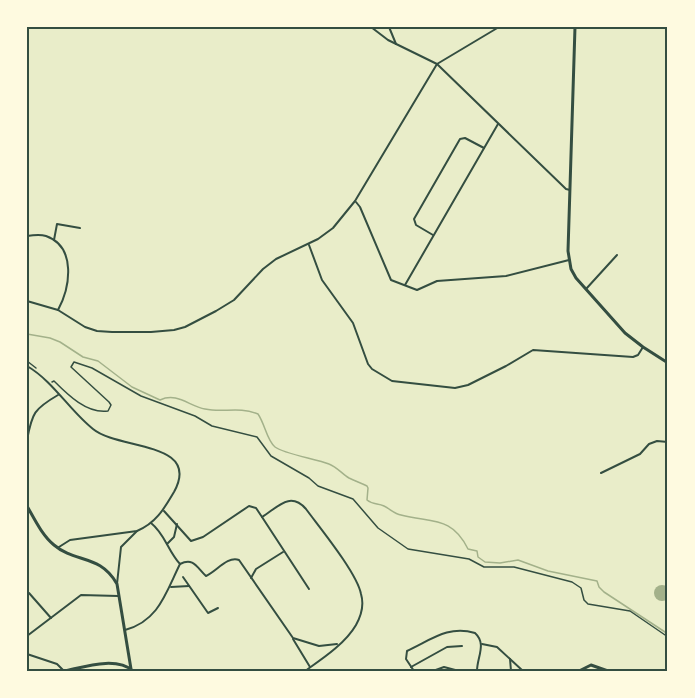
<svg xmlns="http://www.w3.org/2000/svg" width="695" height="698" font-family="Overpass,sans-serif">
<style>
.water{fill:#a3b18a}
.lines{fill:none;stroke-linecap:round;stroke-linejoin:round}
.stream{stroke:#a3b18a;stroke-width:1.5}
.path{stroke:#344e41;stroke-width:1.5}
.minor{stroke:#344e41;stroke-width:2}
.tertiary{stroke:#344e41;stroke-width:3}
.neatline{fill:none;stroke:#344e41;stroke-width:2}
</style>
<rect width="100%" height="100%" fill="#e9edc9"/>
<circle class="water" cx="662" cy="593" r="8"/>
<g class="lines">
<path class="stream" d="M27,334L50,338L60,342L83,357L98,361L132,387L160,400C177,392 189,406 205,409C224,413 238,406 258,414C265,424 267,441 275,447C284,454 317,459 329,464C337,467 342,474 349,478C355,481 361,483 367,486L368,488L367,500C373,505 378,503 384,506C390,509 395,514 401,515C432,523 452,516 468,549L477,551L478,557L485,562L500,563L518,560L548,571L597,581L599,587L604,592L668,634"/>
<g class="path">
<polyline points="27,361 36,368"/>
<path d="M52,382L54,381C68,395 87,414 108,411L111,405L109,402L71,367L74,362L92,368L141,396L195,416L212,426L257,437L271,456L309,478L318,486L353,499L378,528L408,549L469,559L484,567H514L572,582L581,588L584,600L588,604L630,611L668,637"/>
</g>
<g class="minor">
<polyline points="371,27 388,40 437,64 566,189 570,190"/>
<polyline points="389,27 396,44"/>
<polyline points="356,202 360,207 391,280 417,290 437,281 506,276 569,260"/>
<polyline points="433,235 416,225 414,219 460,139 465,138 484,148"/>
<path d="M27,236C33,235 40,234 46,236C77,247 70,288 58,310"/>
<polyline points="54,240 57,224 80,228"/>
<polyline points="309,245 322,280 353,323 368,364 372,369 392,381 455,388 468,385 506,366 533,350 633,357 638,355 643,347"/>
<polyline points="405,285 498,124"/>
<polyline points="586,289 617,255"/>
<polyline points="27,301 58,310 85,327 97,331 112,332 151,332 174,330 185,327 216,311 234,300 263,269 276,259 318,239 333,228 355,201 437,64 499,27"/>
<path d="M27,366C53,381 70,411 93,429C118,450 202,441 174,492C164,509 156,523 137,531L70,540L59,547"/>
<path d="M27,440C32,413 34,409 58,395"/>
<polyline points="601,473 640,454 649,444 657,441 668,442"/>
<path d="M164,511L191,541L203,537L249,506L256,508L262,517C278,507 290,491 306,509C320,528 357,573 361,594C364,604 361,616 356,625C345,644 322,659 305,671"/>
<polyline points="262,517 309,589"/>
<polyline points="167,544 174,537 177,524"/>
<path d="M180,564C194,557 197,568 206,576C217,571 227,556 239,560L293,638L319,646L337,644"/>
<polyline points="183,577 208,613 218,608"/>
<polyline points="251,578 256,569 283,552"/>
<polyline points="117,584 121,547 137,531"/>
<polyline points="171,587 189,586"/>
<polyline points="27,594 29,593 51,618"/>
<path d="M125,630C159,621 166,592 180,564C168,551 165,534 151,523"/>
<polyline points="27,636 81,595 118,596"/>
<polyline points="293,639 310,667"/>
<polyline points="482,644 497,647 523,671"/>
<polyline points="27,654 57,664 64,671"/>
<polyline points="510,659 511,671"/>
<polyline points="411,667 447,647 462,646"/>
<path d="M414,671L406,659L407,651C431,640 448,625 475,633C487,644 477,657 477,671"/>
<polyline points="433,671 444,667 459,671"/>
</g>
<g class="tertiary">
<polyline points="575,27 568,251 571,269 576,278 625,333 643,347 668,363"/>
<path d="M27,506C35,520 42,535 54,545C75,563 100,554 117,584L131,669"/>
<path d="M64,671C84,667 116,656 133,671"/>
<polyline points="579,671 591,665 608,671"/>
</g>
</g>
<rect width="695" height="698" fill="none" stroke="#fefae0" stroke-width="57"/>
<rect x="28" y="28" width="638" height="642" class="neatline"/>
</svg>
